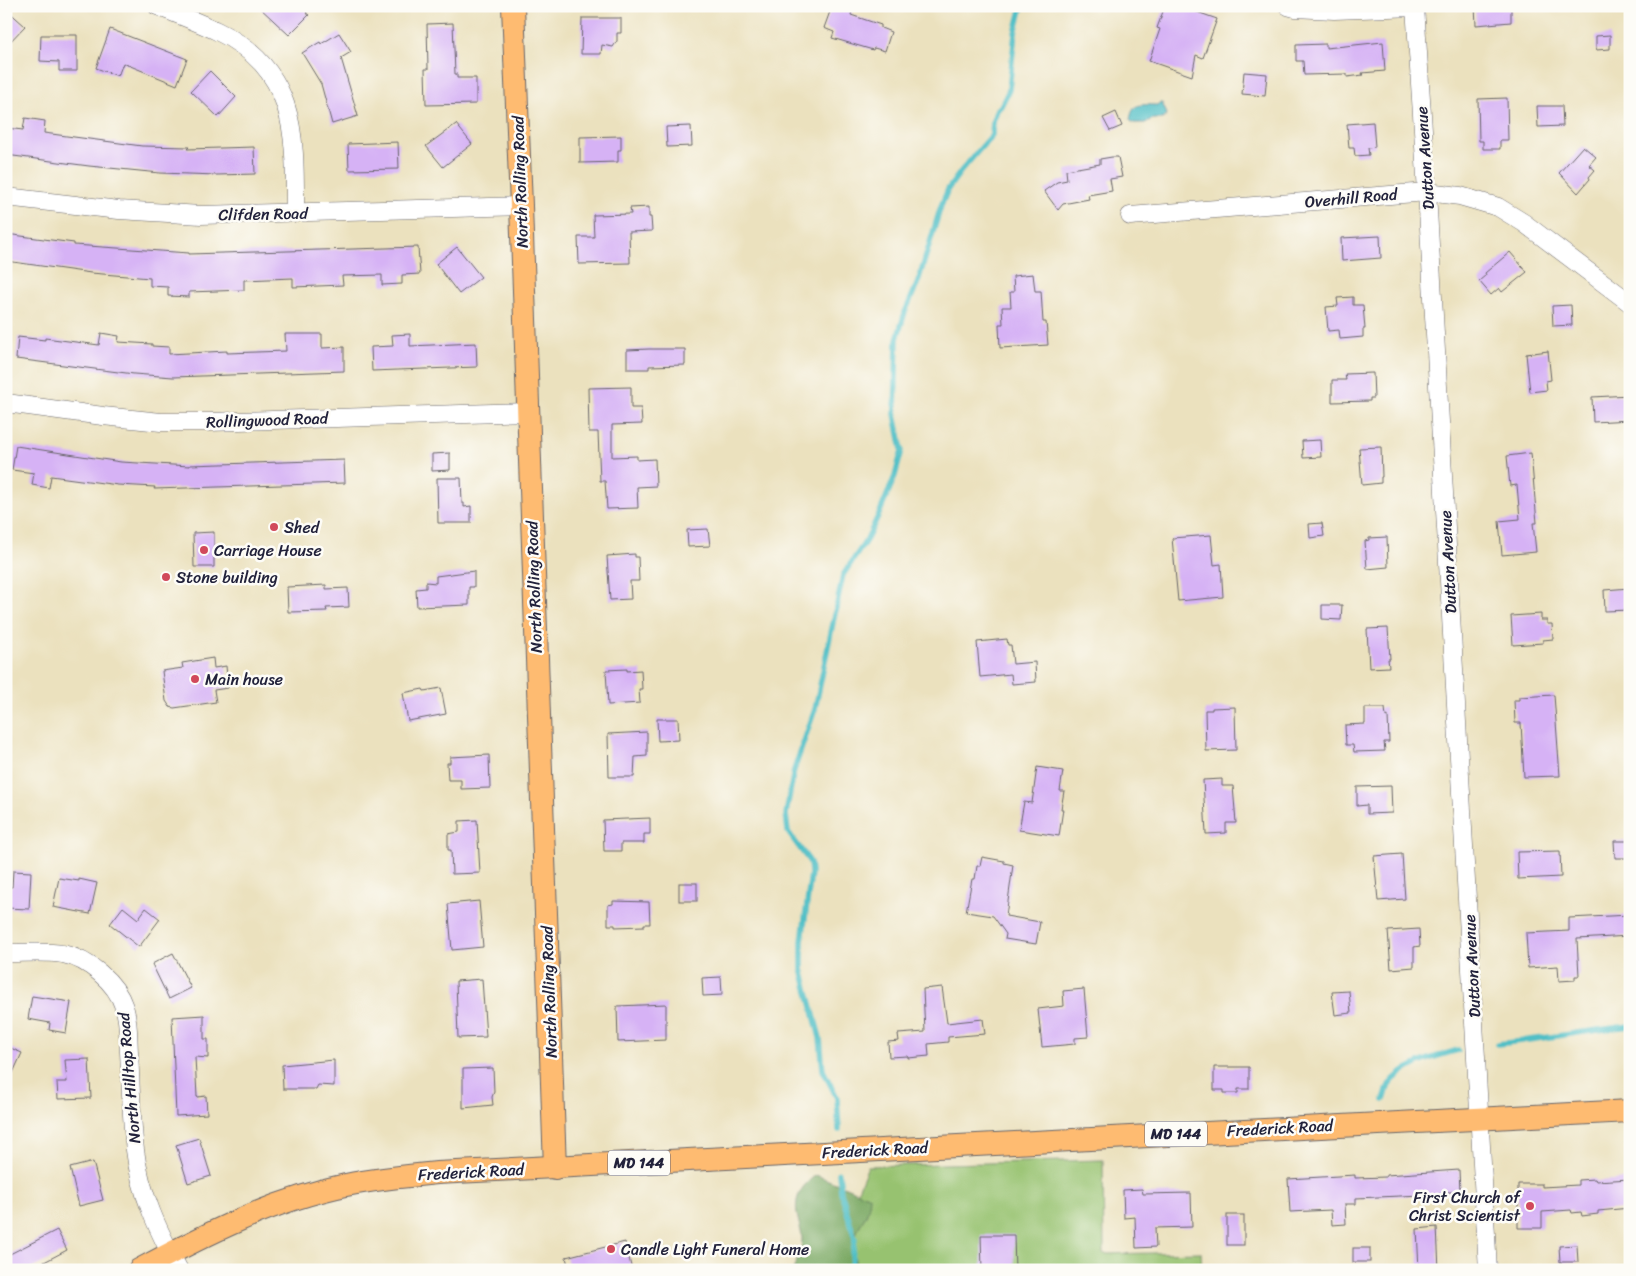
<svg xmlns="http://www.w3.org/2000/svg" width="1636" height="1276" font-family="Sriracha,sans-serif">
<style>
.green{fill:#97c270;stroke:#5c7256}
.forest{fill:#79a862;stroke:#4e654e}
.water{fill:#51bfc6;stroke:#3a7080}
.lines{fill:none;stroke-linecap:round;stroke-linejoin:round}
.stream{stroke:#51bfc6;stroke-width:5.5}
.building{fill:#d6b2f5}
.minor-casing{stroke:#686569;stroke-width:19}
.major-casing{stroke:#686569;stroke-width:24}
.minor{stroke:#fff;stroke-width:18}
.major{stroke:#febb71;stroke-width:22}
.poi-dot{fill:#d1495b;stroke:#fdfcf7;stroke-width:2}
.labels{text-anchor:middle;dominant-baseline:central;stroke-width:5;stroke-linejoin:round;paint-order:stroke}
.shield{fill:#fdfcf7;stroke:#646373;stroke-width:1}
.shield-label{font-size:15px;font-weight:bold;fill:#22223b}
.street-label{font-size:16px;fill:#22223b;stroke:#fdfcf7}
.poi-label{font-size:16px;fill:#22223b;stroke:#fdfcf7;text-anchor:start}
</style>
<rect width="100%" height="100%" fill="#fdfcf7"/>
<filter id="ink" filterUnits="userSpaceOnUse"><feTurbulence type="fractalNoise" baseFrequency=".02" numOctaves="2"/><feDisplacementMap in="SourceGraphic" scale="10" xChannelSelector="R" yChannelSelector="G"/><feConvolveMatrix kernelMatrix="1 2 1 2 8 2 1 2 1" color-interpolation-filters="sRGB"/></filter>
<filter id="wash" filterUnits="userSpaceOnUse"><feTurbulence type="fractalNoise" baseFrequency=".0096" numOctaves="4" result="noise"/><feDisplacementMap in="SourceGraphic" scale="20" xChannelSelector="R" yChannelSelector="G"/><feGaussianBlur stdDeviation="1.12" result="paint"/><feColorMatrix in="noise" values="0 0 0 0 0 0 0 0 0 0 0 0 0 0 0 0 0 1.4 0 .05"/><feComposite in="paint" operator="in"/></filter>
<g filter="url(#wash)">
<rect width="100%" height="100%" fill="#ebe1be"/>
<polygon class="green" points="1103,1160 1104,1254 1201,1252 1202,1270 853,1270 839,1235 868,1166"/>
<path class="forest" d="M816,1175L870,1197C869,1217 863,1217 856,1234C853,1241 854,1262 857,1270H793C797,1260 802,1250 802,1239C802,1233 799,1225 798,1219C793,1199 800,1187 816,1175Z"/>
<path class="water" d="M1159,103H1162L1167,114L1163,119H1153L1145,123H1133L1130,120C1133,101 1142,105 1157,105Z"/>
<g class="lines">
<g class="stream">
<path d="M1497,1044C1542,1039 1585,1031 1630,1026"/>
<path d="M1384,1100C1386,1095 1387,1089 1389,1085C1405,1064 1434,1057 1458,1050"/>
<polyline points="839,1130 837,1098 823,1070 820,1038 802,969 802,941 811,873 810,862 788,832 786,814 794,770 815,709 843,575 867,539 880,512 895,476 902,450 895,414 897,339 905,312 918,282 941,206 948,189 961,171 992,135 993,121 996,111 1001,106 1009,90 1015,33 1022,6"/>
<polyline points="839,1173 841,1192 855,1239 850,1270"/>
</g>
</g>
<g id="blocks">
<g class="building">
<polygon points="258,6 313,6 306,13 309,15 289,35"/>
<polygon points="832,6 853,6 851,15 881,25 881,28 891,32 885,51 874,48 873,50 832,38 834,32 824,28"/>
<polygon points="1165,6 1180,6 1217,19 1203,58 1196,55 1192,76 1149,61 1160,29 1157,28"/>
<polygon points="1475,6 1511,8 1511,22 1476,25"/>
<polygon points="6,9 25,26 6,46"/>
<polygon points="582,18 621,18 621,33 617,33 617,41 613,47 602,45 601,54 581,54"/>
<polygon points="453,23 455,74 457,74 457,78 476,78 476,104 426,105 425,69 428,69 427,24"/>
<polygon points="110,29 187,59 177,85 123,63 118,76 96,68"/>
<polygon points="339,33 351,52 341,58 358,116 332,124 321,84 302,53 320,42 321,44"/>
<polygon points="41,35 77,35 77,71 59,71 59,62 40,61"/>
<polygon points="1610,35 1610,49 1596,50 1596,36"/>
<polygon points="1383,42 1385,71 1362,73 1363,75 1347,77 1347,74 1304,75 1303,61 1296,61 1296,45 1326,44 1326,48"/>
<polygon points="210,71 236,97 218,117 191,91"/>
<polygon points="1244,72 1267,74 1265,96 1242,94"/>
<polygon points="1507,98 1508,140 1500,140 1500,149 1483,149 1483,141 1479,141 1478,99"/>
<polygon points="1537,106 1562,106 1563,126 1538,127"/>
<polygon points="1116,112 1122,126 1110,131 1103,118"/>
<polygon points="25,118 45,121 44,133 142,146 189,147 187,149 254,147 255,174 217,175 160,173 89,166 6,155 6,128 23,130"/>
<polygon points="1373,122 1375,147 1368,148 1369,155 1355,156 1354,148 1349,148 1347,124"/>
<polygon points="456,124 472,144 443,167 426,146"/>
<polygon points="691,126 692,146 667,147 666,127"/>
<polygon points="621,136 621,150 618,150 618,162 580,163 580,137"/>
<polygon points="398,142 399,169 349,170 348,144"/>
<polygon points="1583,146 1596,157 1589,165 1595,170 1589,177 1590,179 1578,193 1559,173"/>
<polygon points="1112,157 1118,157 1122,177 1110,179 1112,191 1088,195 1089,199 1063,204 1058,210 1044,191 1057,182 1067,180 1066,170 1100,164 1100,159"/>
<polygon points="649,207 649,217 651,217 652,231 629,232 630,263 579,264 578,237 594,237 593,215 631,214 630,208"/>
<polygon points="6,234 74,243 74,245 189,253 189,254 418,247 420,274 402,275 402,284 382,285 382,275 342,276 343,285 293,287 293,278 244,280 244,290 189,292 189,297 168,296 168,287 150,286 150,278 91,273 6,261"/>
<polygon points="1380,236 1381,258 1342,261 1341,238"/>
<polygon points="457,247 481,277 459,294 436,264"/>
<polygon points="1510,252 1527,272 1502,292 1499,288 1491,295 1479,281 1486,275 1485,273"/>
<polygon points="1033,274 1035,291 1041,291 1043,322 1046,322 1048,345 1000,348 999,324 1003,324 1002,307 1011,307 1010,292 1014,292 1013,276"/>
<polygon points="1353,297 1353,305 1363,305 1365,329 1363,329 1363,337 1340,339 1339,330 1328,331 1326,307 1338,306 1337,298"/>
<polygon points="1571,305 1572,325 1553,326 1552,306"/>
<polygon points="101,333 119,336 118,342 152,344 152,346 169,347 169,354 227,351 227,353 286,351 285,334 322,334 322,348 344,347 344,371 173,377 134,374 16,359 18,337 45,340 45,338 99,345"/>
<polygon points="410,334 410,346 476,343 477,367 372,371 371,347 393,346 392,335"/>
<polygon points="649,349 685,349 685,365 649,366 649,369 627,369 627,350"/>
<polygon points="1548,351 1551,380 1546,381 1547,390 1530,392 1526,354"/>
<polygon points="1373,373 1374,398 1370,398 1370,401 1332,402 1332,380 1346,380 1345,374"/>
<polygon points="631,387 631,408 641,408 642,424 612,425 612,457 637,456 637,460 655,459 656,486 637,487 638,508 607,509 605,481 600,481 598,432 589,432 588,388"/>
<polygon points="1630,395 1630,420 1593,422 1592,397"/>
<polygon points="1320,440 1321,457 1303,458 1302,441"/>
<polygon points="16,446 121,462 190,466 190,465 344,460 345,483 154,489 155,487 118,485 51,476 49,488 32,485 34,473 12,470"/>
<polygon points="1381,447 1382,477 1381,477 1381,483 1362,485 1359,448"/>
<polygon points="450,453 450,470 432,471 432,454"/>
<polygon points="1531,453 1537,523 1533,523 1536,552 1502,555 1499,521 1520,519 1517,485 1510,486 1507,456"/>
<polygon points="437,478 461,478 462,503 464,503 464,507 471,506 471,523 438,523"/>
<polygon points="1322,523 1324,536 1310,538 1309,524"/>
<polygon points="708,529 710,546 688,547 687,530"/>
<polygon points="214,532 214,567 194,567 193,533"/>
<polygon points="1211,535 1214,565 1221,564 1223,597 1178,601 1172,538"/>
<polygon points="1387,537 1388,567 1367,569 1365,541 1369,540 1369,538"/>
<polygon points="635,554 635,557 638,557 639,581 630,581 631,599 610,600 607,556"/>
<polygon points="474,571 474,587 469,587 469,605 417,607 416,589 426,588 426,582 436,583 436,576"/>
<polygon points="326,585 326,589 348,588 349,607 326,608 327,611 288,612 287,587"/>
<polygon points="1630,588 1630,610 1605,611 1604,590"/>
<polygon points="1322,605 1342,605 1341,620 1322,619"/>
<polygon points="1541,614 1541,620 1547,620 1547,624 1552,624 1553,639 1543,640 1543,643 1513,645 1511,616"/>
<polygon points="1388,628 1390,659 1388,659 1389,667 1369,668 1367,629"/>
<polygon points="1007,639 1008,645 1011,645 1013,664 1035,662 1036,682 1012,684 1011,674 980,677 977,642"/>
<polygon points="213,658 214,668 226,666 228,688 214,690 216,702 174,708 170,707 166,701 162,671 183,668 182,663"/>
<polygon points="627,669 627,671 641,670 642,689 639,689 640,703 608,705 606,670"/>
<polygon points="441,688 446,714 408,721 403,693 423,689 424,691"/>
<polygon points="1554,695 1560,776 1524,777 1521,723 1515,723 1514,700 1519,700 1519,697"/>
<polygon points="1235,707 1236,750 1206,751 1205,710 1212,710 1212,708"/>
<polygon points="1365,708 1385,708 1386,717 1388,716 1389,742 1384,742 1385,751 1354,752 1353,745 1346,745 1345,725 1365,724"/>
<polygon points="657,719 678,719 679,740 658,741"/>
<polygon points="647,732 647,756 635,757 634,777 609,777 608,734"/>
<polygon points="489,755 490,788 461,789 461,780 448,780 447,763 450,763 450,757"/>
<polygon points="1037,767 1063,771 1060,791 1064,791 1061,809 1063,809 1059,836 1019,830 1024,802 1032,803"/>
<polygon points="1222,779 1222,786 1233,786 1236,823 1226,823 1226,833 1206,834 1203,780"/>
<polygon points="1391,786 1392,813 1367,814 1367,805 1357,806 1357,787"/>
<polygon points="650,818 650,834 644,834 644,843 621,843 621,851 604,851 603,820"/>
<polygon points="477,820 480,873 452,874 451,850 448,850 448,834 459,832 459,821"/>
<polygon points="1614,841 1630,841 1630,858 1615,858"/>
<polygon points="1560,851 1561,877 1518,879 1517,852"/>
<polygon points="1402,854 1405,899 1378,901 1374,856"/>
<polygon points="982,857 1004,861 1004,863 1013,865 1006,916 1040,922 1036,944 1005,939 1006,934 993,916 966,912 972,879 975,879 977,866 980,866"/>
<polygon points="13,871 31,872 29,909 6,908 6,887 12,887"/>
<polygon points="59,878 79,881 79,879 97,883 90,914 53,907"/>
<rect x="679" y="883" width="18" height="18"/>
<polygon points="479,901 483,947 452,950 448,904"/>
<polygon points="613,901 649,902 650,924 644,924 644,926 615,927 615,925 608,925 608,905 613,904"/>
<polygon points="123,907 138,919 146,908 160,919 139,947 110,924"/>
<polygon points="1630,915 1630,936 1577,939 1579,976 1575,976 1575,980 1559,981 1558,966 1528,968 1526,933 1569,931 1569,918"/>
<polygon points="1419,929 1420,946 1414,947 1414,967 1391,969 1388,931"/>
<polygon points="173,953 191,988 169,999 152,964"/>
<polygon points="721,977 722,995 703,996 702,978"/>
<polygon points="482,979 486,1037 458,1038 456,981"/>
<polygon points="942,987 947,1023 983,1019 985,1034 948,1037 948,1042 928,1044 929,1056 908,1058 908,1056 889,1057 888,1042 899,1041 898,1034 925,1032 923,989"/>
<polygon points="1084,989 1088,1037 1075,1038 1075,1044 1042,1047 1038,1009 1064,1006 1063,991"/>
<polygon points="1349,991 1351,1013 1335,1015 1332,992"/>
<polygon points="32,996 71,1002 66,1033 49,1030 50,1023 28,1019"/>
<polygon points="666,1004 666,1040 618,1042 617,1006"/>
<polygon points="204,1015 204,1039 208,1039 208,1058 195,1057 197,1097 206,1096 207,1114 176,1116 172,1017"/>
<polygon points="6,1046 22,1053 6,1088"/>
<polygon points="89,1059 91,1098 58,1099 57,1082 67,1082 65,1060"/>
<polygon points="334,1060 334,1086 318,1085 316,1089 283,1089 282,1065"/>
<polygon points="1214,1067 1249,1067 1249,1089 1238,1089 1238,1093 1224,1093 1224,1090 1214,1090"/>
<polygon points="493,1068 494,1092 492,1097 493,1105 463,1108 463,1069"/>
<polygon points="199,1138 211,1176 188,1183 176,1145"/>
<polygon points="93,1162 103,1200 79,1206 70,1168"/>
<polygon points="1459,1170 1460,1192 1444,1192 1444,1194 1356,1198 1356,1204 1345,1204 1346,1224 1332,1225 1331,1210 1290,1212 1288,1179 1355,1175 1355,1178 1386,1177 1386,1175"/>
<polygon points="1595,1179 1596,1181 1630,1179 1630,1208 1598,1211 1598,1214 1582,1216 1581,1212 1572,1213 1571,1210 1542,1212 1542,1228 1518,1228 1518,1184 1542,1184 1542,1187 1578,1185 1578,1180"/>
<polygon points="1142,1189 1143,1194 1191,1193 1192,1227 1155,1228 1156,1247 1136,1248 1135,1217 1124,1218 1123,1190"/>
<rect x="1227" y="1215" width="17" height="30"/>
<polygon points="1437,1227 1439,1270 1419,1270 1417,1229"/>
<polygon points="57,1230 67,1250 29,1270 6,1270 6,1256"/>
<polygon points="981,1235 1014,1235 1015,1270 982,1270"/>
<polygon points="625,1242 632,1270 569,1270 566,1257"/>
<polygon points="1577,1245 1578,1262 1560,1262 1559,1246"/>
<rect x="1353" y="1248" width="17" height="14"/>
</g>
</g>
</g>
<g filter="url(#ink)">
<use href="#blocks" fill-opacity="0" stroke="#686569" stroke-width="1"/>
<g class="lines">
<defs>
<g id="minor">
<path d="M157,6C177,14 198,22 217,31C298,70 295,136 295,213"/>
<polyline points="1288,6 1295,8 1334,10 1415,7"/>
<polyline points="1415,6 1427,192 1488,1270"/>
<polyline points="6,197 119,210 201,215 521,206"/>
<polyline points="1130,216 1427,192 1460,196 1498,207 1524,223 1630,303"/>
<polyline points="6,403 103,416 161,422 210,422 528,412"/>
<path d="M6,953C24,953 45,951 63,954C88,959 116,982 124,1007C129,1020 128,1037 129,1052C131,1084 131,1118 135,1150C140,1193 159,1232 179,1270"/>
</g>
<g id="major">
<polyline points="513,6 521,206 555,1168"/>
<path d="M139,1270C204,1235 273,1200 346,1185C376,1179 406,1176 437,1173L1630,1111"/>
</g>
</defs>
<use href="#minor" class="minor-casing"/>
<use href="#major" class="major-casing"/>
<use href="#minor" class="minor"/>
<use href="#major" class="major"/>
</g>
</g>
<g class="poi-dot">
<circle cx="274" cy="527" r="5"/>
<circle cx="204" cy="550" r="5"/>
<circle cx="166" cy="577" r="5"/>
<circle cx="195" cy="679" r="5"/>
<circle cx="1530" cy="1206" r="5"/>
<circle cx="611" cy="1249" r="5"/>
</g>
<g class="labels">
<g class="shield">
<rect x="1145" y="1121.5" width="62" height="25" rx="4"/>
<rect x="608" y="1150.5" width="62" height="25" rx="4"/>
</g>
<g class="shield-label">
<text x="1176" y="1134">MD 144</text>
<text x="639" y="1163">MD 144</text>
</g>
<g class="street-label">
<text transform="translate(1425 158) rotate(-94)">Dutton Avenue</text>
<text transform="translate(520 182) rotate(-92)">North Rolling Road</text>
<text transform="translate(1351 198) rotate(-5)">Overhill Road</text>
<text transform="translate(263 214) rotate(-1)">Clifden Road</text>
<text transform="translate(267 420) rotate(-2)">Rollingwood Road</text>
<text transform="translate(1448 562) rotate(-93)">Dutton Avenue</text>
<text transform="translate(534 587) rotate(-92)">North Rolling Road</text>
<text transform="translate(1472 966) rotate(-93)">Dutton Avenue</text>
<text transform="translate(549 992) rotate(-92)">North Rolling Road</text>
<text transform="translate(129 1078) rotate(-95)">North Hilltop Road</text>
<text transform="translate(1280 1128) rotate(-3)">Frederick Road</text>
<text transform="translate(875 1150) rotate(-3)">Frederick Road</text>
<text transform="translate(471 1172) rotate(-3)">Frederick Road</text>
</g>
<g class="poi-label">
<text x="284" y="527">Shed</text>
<text x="214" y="550">Carriage House</text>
<text x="176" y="577">Stone building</text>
<text x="205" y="679">Main house</text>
<text x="1520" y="1197" text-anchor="end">First Church of<tspan x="1520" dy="18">Christ Scientist</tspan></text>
<text x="621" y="1249">Candle Light Funeral Home</text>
</g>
</g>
<rect width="1636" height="1276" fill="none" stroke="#fdfcf7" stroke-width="25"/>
</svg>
